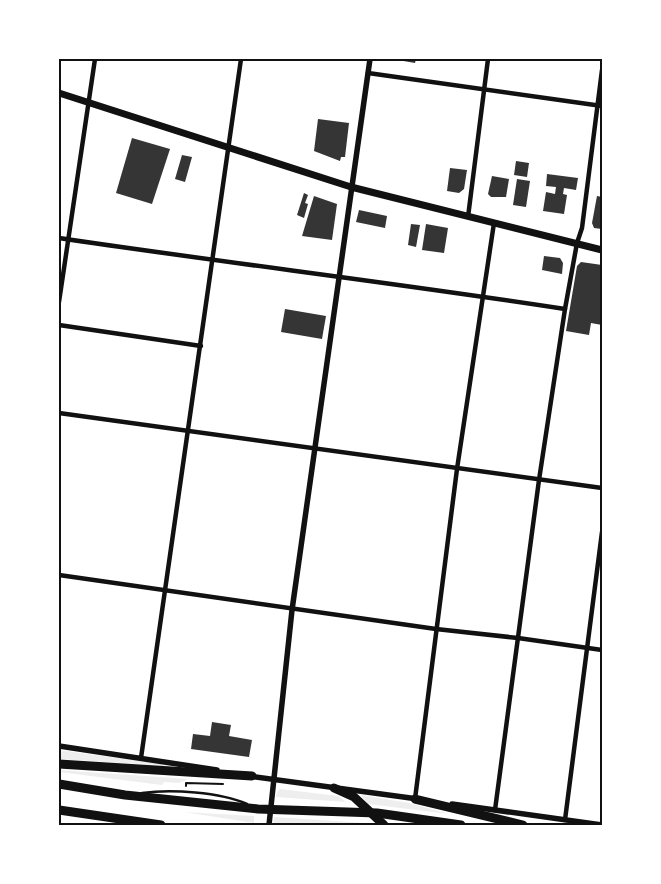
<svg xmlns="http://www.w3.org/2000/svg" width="661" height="884" font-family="'Golos Text',sans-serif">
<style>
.green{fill:#eee}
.building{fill:#353535}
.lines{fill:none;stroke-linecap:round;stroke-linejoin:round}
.path{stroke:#111;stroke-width:2}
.service{stroke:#111;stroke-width:2.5}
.minor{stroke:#111;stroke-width:4.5}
.tertiary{stroke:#111;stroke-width:5.5}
.secondary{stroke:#111;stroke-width:7}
.motorway{stroke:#111;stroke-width:9}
.neatline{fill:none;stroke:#111;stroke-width:2}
</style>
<rect width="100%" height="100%" fill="#fff"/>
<g class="green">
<polygon points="59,750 161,764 165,766 59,759"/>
<polygon points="59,770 188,779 179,783 164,782 162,785 59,772"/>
<polygon points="280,789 338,796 346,802 276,797 277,792"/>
<polygon points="361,795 409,803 449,814 368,804"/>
<polygon points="184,812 254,816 254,823"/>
<polygon points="274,817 366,823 369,825 273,825"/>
</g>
<g class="building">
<polygon points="392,59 416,59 415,63"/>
<polygon points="318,119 349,123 345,157 341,157 340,161 314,151"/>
<polygon points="132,138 170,149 152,204 116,193"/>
<polygon points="182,155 192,157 185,182 175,179"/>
<polygon points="516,161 529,163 527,177 514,175"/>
<polygon points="450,168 467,170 464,189 459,193 447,191"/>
<polygon points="547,174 578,178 576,190 564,188 563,194 567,195 564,214 543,211 546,192 555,194 556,187 546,186"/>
<polygon points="492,176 509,179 506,197 491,197 488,194"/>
<polygon points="517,179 530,181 526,207 513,205"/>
<polygon points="304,193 308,195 305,203 308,204 304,218 297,215"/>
<polygon points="314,196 337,204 332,240 302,236"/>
<polygon points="597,196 602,197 602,229 594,228 592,223"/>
<polygon points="359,210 387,216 385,228 356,222"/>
<polygon points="411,224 420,225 416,247 408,245"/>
<polygon points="426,224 448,228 444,253 422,250"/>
<polygon points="544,256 560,258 563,263 562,274 542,270"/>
<polygon points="581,262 602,265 602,325 591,323 589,335 566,331 577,266"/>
<polygon points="285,309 326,316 322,339 281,332"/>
<polygon points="212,722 231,725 229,736 252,740 249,757 191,749 193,734 210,736"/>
</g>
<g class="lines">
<polyline class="path" points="186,786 186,783 223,784"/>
<path class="service" d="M142,793C171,789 220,792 247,804"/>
<g class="minor">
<polyline points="368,73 602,106"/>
<polyline points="468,217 488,59"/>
<path d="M59,238C227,263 396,283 565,309"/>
<polyline points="59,302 95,59"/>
<polyline points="59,325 201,346"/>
<polyline points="59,413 602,488"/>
<polyline points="59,575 436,629 518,638 602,650"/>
<polyline points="141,758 241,59"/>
<polyline points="415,799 457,469 494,223"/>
<polyline points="495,810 539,480 565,309 577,243 582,228 602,70"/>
<polyline points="565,820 602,532"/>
</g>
<g class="tertiary">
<polyline points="59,746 217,770"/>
<polyline points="249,776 418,799"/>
<polyline points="452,804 602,825"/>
<polyline points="269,825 292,610 370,59"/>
</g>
<polyline class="secondary" points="59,93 351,187 602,250"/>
<g class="motorway">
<polyline points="59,764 252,776"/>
<polyline points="59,784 125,795 258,809 377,813 461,825"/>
<polyline points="334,788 354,797 384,825"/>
<polyline points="415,799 523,825"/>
<polyline points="59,810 161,825"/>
</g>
</g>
<rect width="661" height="884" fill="none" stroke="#ffffff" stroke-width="120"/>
<rect x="60" y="60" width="541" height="764" class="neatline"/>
</svg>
